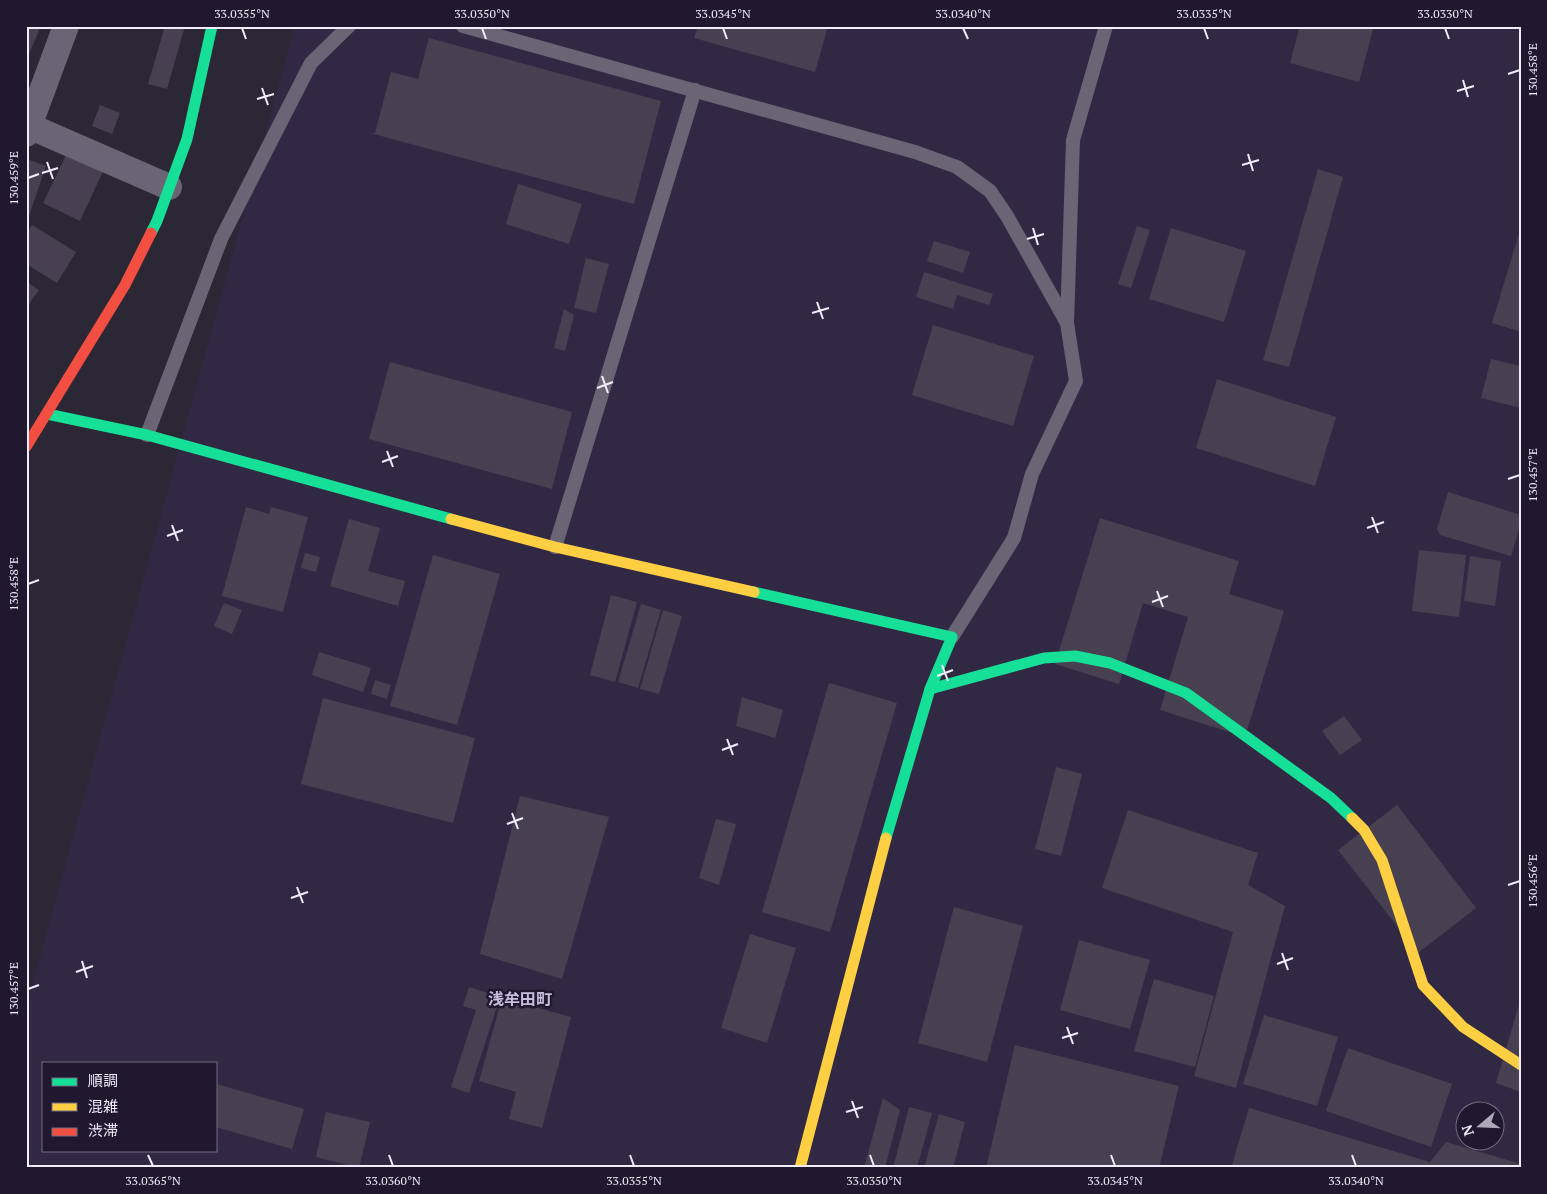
<svg xmlns="http://www.w3.org/2000/svg" width="1547" height="1194" font-family="'PT Serif','Noto Sans JP',serif">
<style>
.built{fill:#312944;fill-rule:evenodd}
.building{fill:#464051}
.lines{fill:none;stroke-linecap:round;stroke-linejoin:round}
.lane{stroke:#6a6575;stroke-width:14}
.street{stroke:#6a6575;stroke-width:26}
.fast{stroke:#16e098;stroke-width:11}
.slow{stroke:#ffcf43;stroke-width:11}
.jam{stroke:#f24e42;stroke-width:11}
.ticks{fill:none;stroke:#f1edfd;stroke-width:2}
.labels{text-anchor:middle;dominant-baseline:central;stroke-width:5;stroke-linejoin:round;paint-order:stroke}
.quarter-label{font-size:16px;font-weight:bold;fill:#c5bddb;stroke:#1f182e}
.neatline{fill:none;stroke:#f1edfd;stroke-width:2}
.ticks-label{font-size:12px;text-anchor:middle;fill:#f1edfd}
</style>
<rect width="100%" height="100%" fill="#2b2734"/>
<path class="built" d="M295,26H1521V1168H26V1008ZM44,1063H216V1150H44ZM1464,1112H1494V1142H1464Z"/>
<g class="building">
<polygon points="26,26 41,26 29,54 26,53"/>
<polygon points="165,26 185,26 167,89 148,84"/>
<polygon points="698,26 828,26 815,72 694,38"/>
<polygon points="1300,26 1374,26 1359,82 1290,63"/>
<polygon points="429,38 661,101 634,204 370,133 375,133 391,72 418,79"/>
<polygon points="100,105 120,113 112,134 92,126"/>
<polygon points="68,151 104,169 80,221 43,203"/>
<polygon points="27,159 46,166 27,222 26,160"/>
<polygon points="1318,169 1343,177 1289,367 1263,360"/>
<polygon points="518,184 582,204 569,244 506,224"/>
<polygon points="32,225 76,252 57,283 26,264 26,234"/>
<polygon points="1137,226 1150,230 1131,288 1118,284"/>
<polygon points="1171,228 1246,251 1224,322 1149,299"/>
<polygon points="1520,230 1521,230 1521,332 1492,323"/>
<polygon points="934,241 970,252 963,273 927,261"/>
<polygon points="586,258 609,264 596,313 574,308"/>
<polygon points="924,272 993,294 989,305 957,295 953,309 916,297"/>
<polygon points="26,281 39,290 26,308"/>
<polygon points="564,309 574,315 565,351 554,348"/>
<polygon points="933,325 1034,356 1013,426 912,395"/>
<polygon points="1491,359 1521,366 1521,408 1481,398"/>
<polygon points="390,362 572,412 552,489 369,439"/>
<polygon points="1217,379 1336,417 1315,486 1196,448"/>
<polygon points="1448,492 1521,515 1521,523 1511,556 1440,535 1437,529"/>
<polygon points="246,507 269,514 271,507 308,517 283,612 222,596"/>
<polygon points="1100,518 1239,561 1229,594 1284,611 1245,737 1160,710 1188,617 1143,603 1119,684 1055,664"/>
<polygon points="349,519 380,528 368,571 405,581 398,606 330,586"/>
<polygon points="1419,550 1466,555 1459,617 1412,611"/>
<polygon points="305,553 320,557 316,572 301,568"/>
<polygon points="433,555 500,574 457,725 390,706"/>
<polygon points="1470,556 1501,561 1495,606 1464,601"/>
<polygon points="611,595 637,602 615,682 590,675"/>
<polygon points="224,603 242,610 232,634 214,626"/>
<polygon points="641,604 661,610 638,688 618,682"/>
<polygon points="663,610 682,616 659,694 640,689"/>
<polygon points="319,652 371,668 363,692 312,675"/>
<polygon points="375,680 391,685 387,699 371,694"/>
<polygon points="829,683 897,703 830,932 762,912"/>
<polygon points="742,697 783,710 775,738 736,726"/>
<polygon points="323,698 475,738 453,823 301,784"/>
<polygon points="1344,716 1362,740 1340,755 1322,731"/>
<polygon points="1056,767 1082,774 1061,856 1035,849"/>
<polygon points="520,796 609,817 562,979 480,954"/>
<polygon points="1397,805 1476,908 1418,953 1338,850"/>
<polygon points="1128,810 1258,853 1248,885 1285,906 1236,1088 1194,1076 1233,932 1102,888"/>
<polygon points="716,819 736,824 719,885 699,878"/>
<polygon points="954,907 1023,926 987,1062 918,1043"/>
<polygon points="750,934 796,948 767,1043 721,1028"/>
<polygon points="1079,940 1150,960 1130,1029 1060,1010"/>
<polygon points="1154,979 1214,996 1195,1067 1134,1051"/>
<polygon points="469,987 500,997 469,1093 451,1087 476,1010 463,1006"/>
<polygon points="502,998 571,1017 542,1128 509,1119 516,1092 479,1081"/>
<polygon points="1520,1001 1521,1001 1521,1092 1496,1083"/>
<polygon points="1264,1015 1338,1037 1317,1106 1243,1084"/>
<polygon points="1015,1045 1179,1086 1159,1168 986,1168"/>
<polygon points="1348,1048 1452,1084 1431,1147 1326,1111"/>
<polygon points="216,1084 304,1109 292,1149 216,1127"/>
<polygon points="883,1098 900,1110 885,1168 864,1168"/>
<polygon points="909,1107 932,1113 917,1168 893,1168"/>
<polygon points="1249,1108 1430,1162 1446,1142 1521,1164 1521,1168 1231,1168"/>
<polygon points="326,1112 370,1122 359,1168 316,1157"/>
<polygon points="939,1114 965,1122 953,1168 924,1168"/>
</g>
<g class="lines">
<g class="lane">
<polyline points="463,26 915,152 957,167 990,191 1007,216 1067,323"/>
<polyline points="147,435 221,239 311,63 349,26"/>
<polyline points="555,547 695,90"/>
<polyline points="952,637 1014,538 1032,474 1076,381 1067,323 1073,140 1106,26"/>
</g>
<g class="street">
<polyline points="29,126 169,187"/>
<polyline points="26,134 66,26"/>
</g>
<g class="fast">
<polyline points="151,233 157,221 187,139 212,26"/>
<polyline points="47,414 147,435 451,519"/>
<polyline points="754,592 952,637 930,689 886,838"/>
<polyline points="930,689 1044,658 1075,656 1110,663 1186,693 1331,798 1352,818"/>
</g>
<g class="slow">
<polyline points="451,519 555,547 754,592"/>
<polyline points="1352,818 1364,830 1382,860 1423,985 1463,1027 1521,1065"/>
<polyline points="800,1168 886,838"/>
</g>
<polyline class="jam" points="26,447 125,285 151,233"/>
</g>
<path class="ticks" d="M242,28L246,39M482,28L486,39M723,28L727,39M963,28L968,39M1204,28L1208,39M1445,28L1449,39M1508,74L1520,70M1463,80L1468,97M262,88L268,105M1457,91L1474,86M257,99L274,94M1248,154L1253,171M47,162L53,179M1242,165L1259,160M42,173L58,168M28,178L39,174M1033,228L1038,245M1027,239L1044,234M817,302L823,319M812,313L829,308M602,376L608,393M597,388L613,382M387,451L393,467M382,462L398,456M1508,479L1520,475M1372,517L1378,533M172,525L178,541M1367,528L1384,522M167,536L183,530M28,584L39,580M1157,591L1163,607M1152,602L1168,596M942,665L948,681M937,676L953,670M727,739L733,755M722,750L738,744M512,813L518,829M507,824L523,818M1508,885L1520,881M297,887L303,903M291,898L308,892M1282,953L1288,970M82,961L87,978M1277,964L1293,958M76,972L93,966M28,989L39,985M1067,1027L1073,1044M1062,1038L1078,1033M852,1101L858,1118M846,1112L863,1107M148,1155L153,1166M389,1155L393,1166M630,1155L634,1166M870,1155L874,1166M1111,1155L1115,1166M1352,1155L1356,1166"/>
<g class="labels">
<g class="quarter-label">
<text x="520" y="999">浅牟田町</text>
</g>
</g>
<rect width="1547" height="1194" fill="none" stroke="#1f182e" stroke-width="55"/>
<rect x="42" y="1062" width="175" height="90" fill="#1f182e" stroke="#736d81"/>
<rect x="52" y="1078" width="25" height="8" fill="#16e098" stroke="#736d81"/>
<text x="88" y="1086" font-size="15" fill="#f1edfd">順調</text>
<rect x="52" y="1103" width="25" height="8" fill="#ffcf43" stroke="#736d81"/>
<text x="88" y="1112" font-size="15" fill="#f1edfd">混雑</text>
<rect x="52" y="1128" width="25" height="8" fill="#f24e42" stroke="#736d81"/>
<text x="88" y="1136" font-size="15" fill="#f1edfd">渋滞</text>
<g transform="translate(1480 1126) rotate(251)"><circle r="24" fill="#1f182e" stroke="#736d81"/>
<path d="M0-4L9 19L0 12L-9 19Z" fill="#aca8b7"/>
<text y="-8" font-size="14" font-weight="bold" text-anchor="middle" fill="#f1edfd">N</text>
</g>
<rect x="28" y="28" width="1492" height="1138" class="neatline"/>
<g class="ticks-label">
<text x="242" y="18">33.0355°N</text>
<text x="482" y="18">33.0350°N</text>
<text x="723" y="18">33.0345°N</text>
<text x="963" y="18">33.0340°N</text>
<text x="1204" y="18">33.0335°N</text>
<text x="1445" y="18">33.0330°N</text>
<text transform="translate(1533 70) rotate(-90)" y="4">130.458°E</text>
<text transform="translate(14 178) rotate(-90)" y="4">130.459°E</text>
<text transform="translate(1533 475) rotate(-90)" y="4">130.457°E</text>
<text transform="translate(14 584) rotate(-90)" y="4">130.458°E</text>
<text transform="translate(1533 881) rotate(-90)" y="4">130.456°E</text>
<text transform="translate(14 989) rotate(-90)" y="4">130.457°E</text>
<text x="153" y="1185">33.0365°N</text>
<text x="393" y="1185">33.0360°N</text>
<text x="634" y="1185">33.0355°N</text>
<text x="874" y="1185">33.0350°N</text>
<text x="1115" y="1185">33.0345°N</text>
<text x="1356" y="1185">33.0340°N</text>
</g>
</svg>
